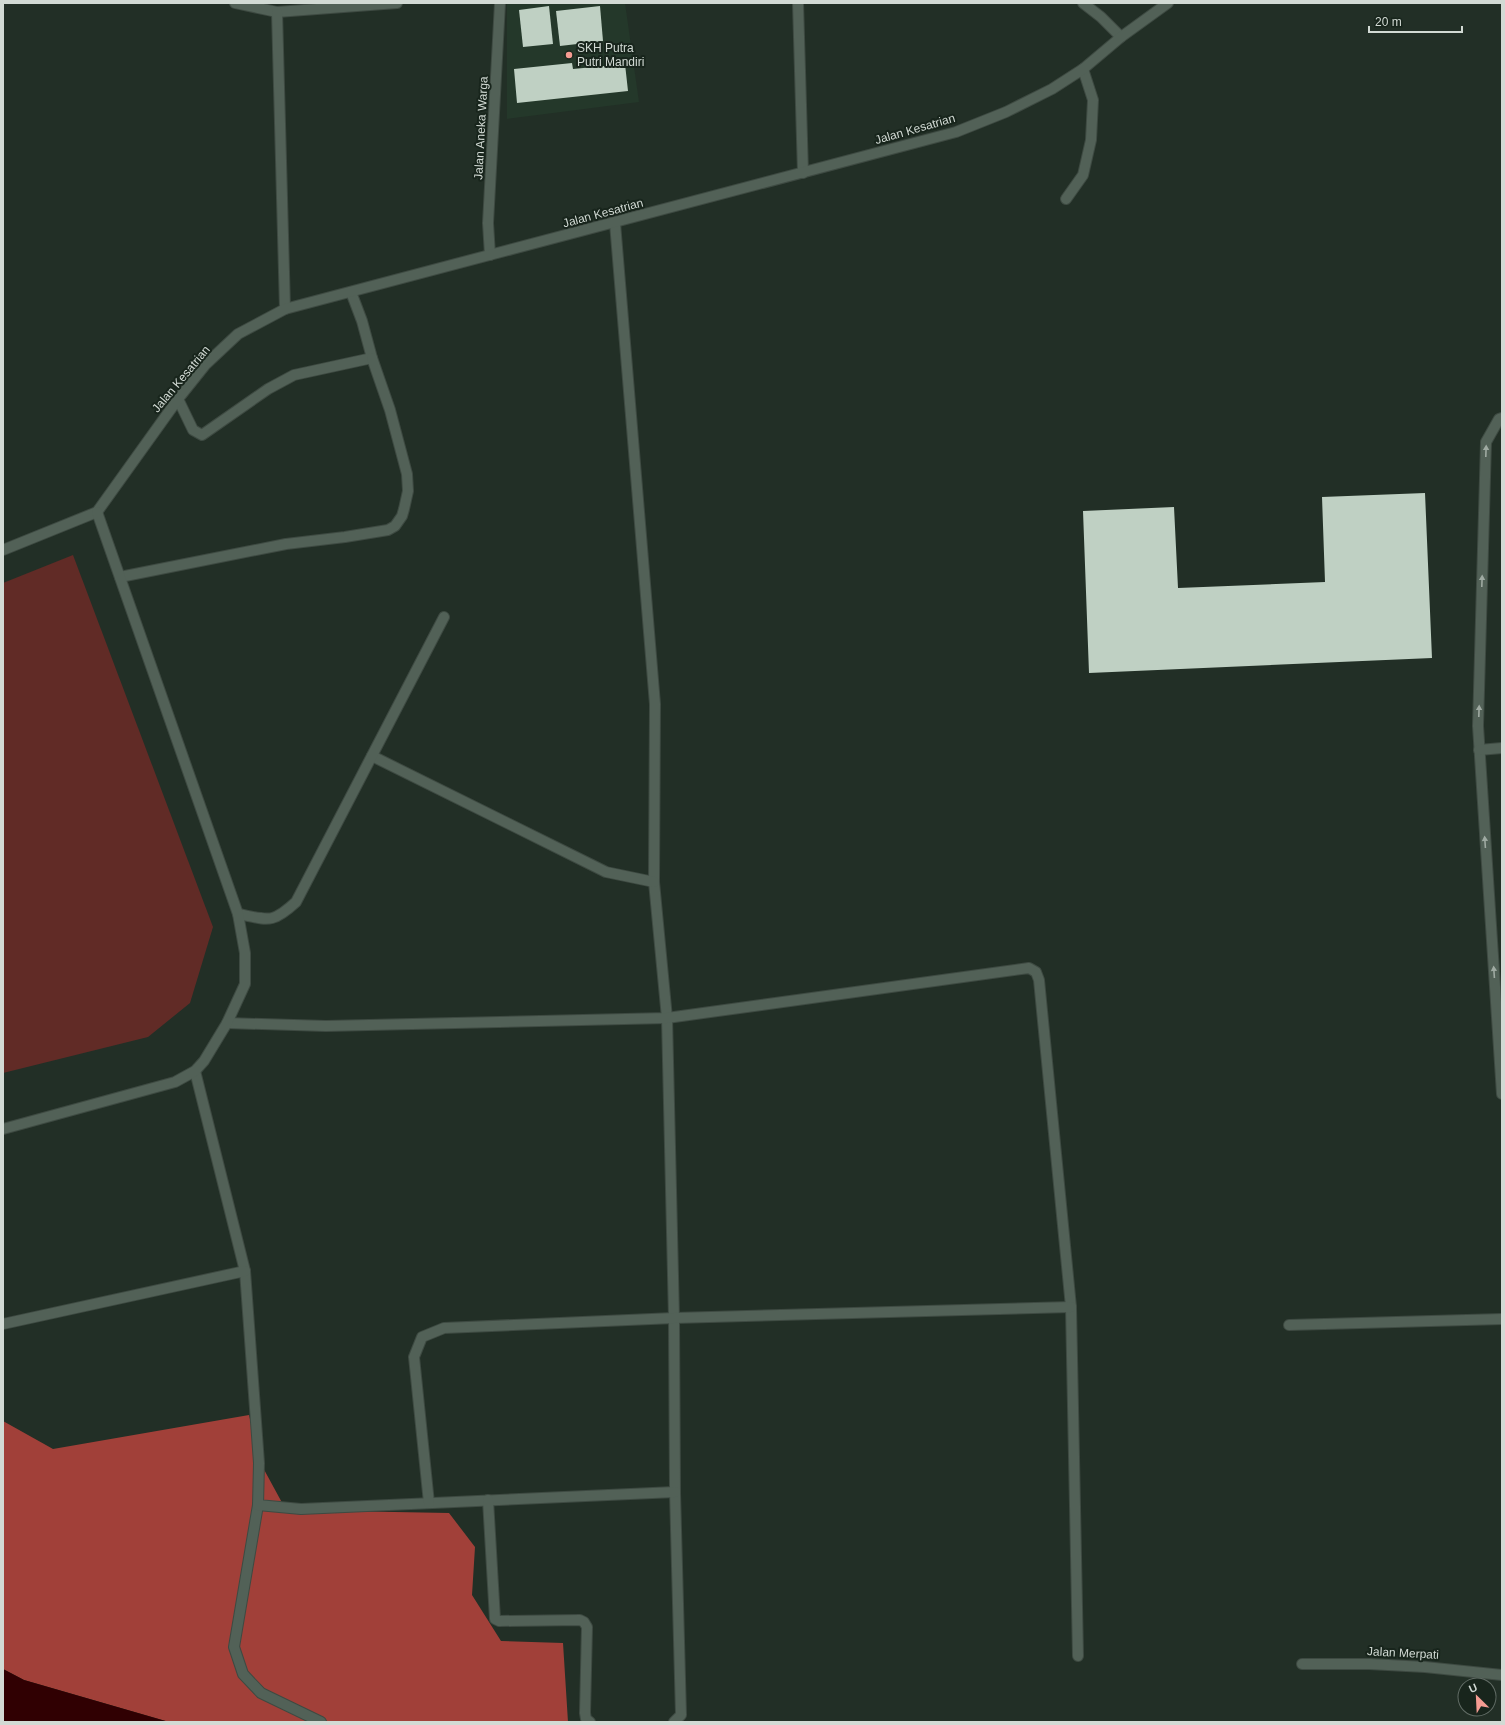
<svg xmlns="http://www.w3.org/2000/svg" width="1505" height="1725" font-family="Helvetica,sans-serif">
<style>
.built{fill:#24382a}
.green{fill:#612b26}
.forest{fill:#a14039}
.water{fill:#300002}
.building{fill:#bfd0c3}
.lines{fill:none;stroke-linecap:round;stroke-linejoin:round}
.lane-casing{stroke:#3e4a42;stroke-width:12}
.street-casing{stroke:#3e4a42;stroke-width:12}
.lane{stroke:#526157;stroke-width:10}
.street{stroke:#526157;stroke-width:10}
.oneway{fill:#9faaa2}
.poi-dot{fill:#f59c92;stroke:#18251c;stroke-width:1.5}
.labels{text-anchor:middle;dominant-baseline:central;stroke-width:4;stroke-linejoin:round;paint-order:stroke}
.poi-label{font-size:12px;fill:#d2dad4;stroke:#18251c;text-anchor:start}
.street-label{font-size:12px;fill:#d2dad4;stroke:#18251c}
</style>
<rect width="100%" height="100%" fill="#222f26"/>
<polygon class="built" points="507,3 625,3 639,102 507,119"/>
<polygon class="green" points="73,555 213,927 190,1003 148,1037 3,1073 3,583"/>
<polygon class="forest" points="249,1415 261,1464 286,1510 449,1513 475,1547 472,1595 501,1641 563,1643 568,1722 169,1722 24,1680 3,1669 3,1421 53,1449"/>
<polygon class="water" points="3,1669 24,1680 169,1722 3,1722"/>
<g class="building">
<polygon points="549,6 553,44 523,47 519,10"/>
<polygon points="600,6 603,41 560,46 556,11"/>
<polygon points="572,63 573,69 625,64 628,91 517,103 514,69"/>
<polygon points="1425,493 1432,658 1089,673 1083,511 1174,507 1178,588 1325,582 1322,497"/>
</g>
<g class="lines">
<defs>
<g id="lane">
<polyline points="1066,199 1083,175 1091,140 1093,100 1083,69"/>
<polyline points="178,399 193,430 202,435 268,389 294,375 372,358 362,321 351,292"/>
<polyline points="1502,418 1499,419 1486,442 1478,726 1502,1094"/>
<polyline points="120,577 286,544 345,537 388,530 395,526 402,516 404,509 408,491 407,474 390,410 372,358"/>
<polyline points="1479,750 1502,748"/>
<polyline points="1289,1325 1502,1319"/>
<polyline points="258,1505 234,1647 243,1674 261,1693 321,1722"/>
</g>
<g id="street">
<polyline points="235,3 277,12 397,3"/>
<polyline points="798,3 803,173"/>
<polyline points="1083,3 1101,17 1121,37"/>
<polyline points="277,12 285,309"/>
<polyline points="615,223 655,704 654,882 667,1018 674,1318 675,1492 681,1715 674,1722"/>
<polyline points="490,255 488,223 500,3"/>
<polyline points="97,512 178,399 206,364 238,334 285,309 956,132 1006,112 1052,89 1083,69 1121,37 1168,3"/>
<polyline points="3,550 97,512"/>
<polyline points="372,756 606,872 654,882"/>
<path d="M238,914C269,920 272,924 296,902L444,617"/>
<polyline points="227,1023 326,1026 667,1018 1029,968 1036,972 1039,980 1071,1307 1078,1656"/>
<polyline points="195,1071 245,1271 259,1463 258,1505 301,1509 675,1492"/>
<polyline points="3,1129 175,1082 195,1071 204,1061 227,1023 245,984 245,953 238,914 97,512"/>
<polyline points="3,1324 245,1271"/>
<polyline points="488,1500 495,1619 499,1621 580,1620 584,1622 587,1627 585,1713 586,1719 590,1722"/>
<polyline points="429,1503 414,1357 422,1337 444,1328 674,1318 1071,1307"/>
<polyline points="1302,1664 1369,1664 1425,1667 1502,1675"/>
</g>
</defs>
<use href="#lane" class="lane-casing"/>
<use href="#street" class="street-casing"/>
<use href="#lane" class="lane"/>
<use href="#street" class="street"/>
</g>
<defs><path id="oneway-solid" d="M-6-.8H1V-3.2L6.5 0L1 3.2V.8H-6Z"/></defs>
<g class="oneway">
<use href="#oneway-solid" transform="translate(1486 451) rotate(-88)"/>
<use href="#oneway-solid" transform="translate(1482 581) rotate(-88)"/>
<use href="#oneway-solid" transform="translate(1479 711) rotate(-88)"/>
<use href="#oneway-solid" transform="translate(1485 842) rotate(-94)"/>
<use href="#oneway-solid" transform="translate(1494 972) rotate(-94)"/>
</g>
<circle class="poi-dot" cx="569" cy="55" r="4"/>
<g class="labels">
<g class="poi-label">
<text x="577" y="48">SKH Putra<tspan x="577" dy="14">Putri Mandiri</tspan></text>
</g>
<g class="street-label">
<text transform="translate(481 128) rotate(-87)">Jalan Aneka Warga</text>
<text transform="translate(915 129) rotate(-16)">Jalan Kesatrian</text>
<text transform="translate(603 213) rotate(-15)">Jalan Kesatrian</text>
<text transform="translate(181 379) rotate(-50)">Jalan Kesatrian</text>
<text transform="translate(1403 1653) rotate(3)">Jalan Merpati</text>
</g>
</g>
<rect width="1505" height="1725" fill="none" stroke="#d2dad4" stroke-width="8"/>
<g transform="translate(1477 1697) rotate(336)"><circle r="19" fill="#18251c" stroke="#626d66"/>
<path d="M0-3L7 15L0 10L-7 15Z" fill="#f59c92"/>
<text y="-6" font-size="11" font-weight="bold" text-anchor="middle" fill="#d2dad4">U</text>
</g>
<path d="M1369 26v6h93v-6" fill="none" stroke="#d2dad4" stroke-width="2"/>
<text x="1375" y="26" font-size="12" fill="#d2dad4" stroke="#18251c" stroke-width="3" paint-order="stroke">20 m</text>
</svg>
